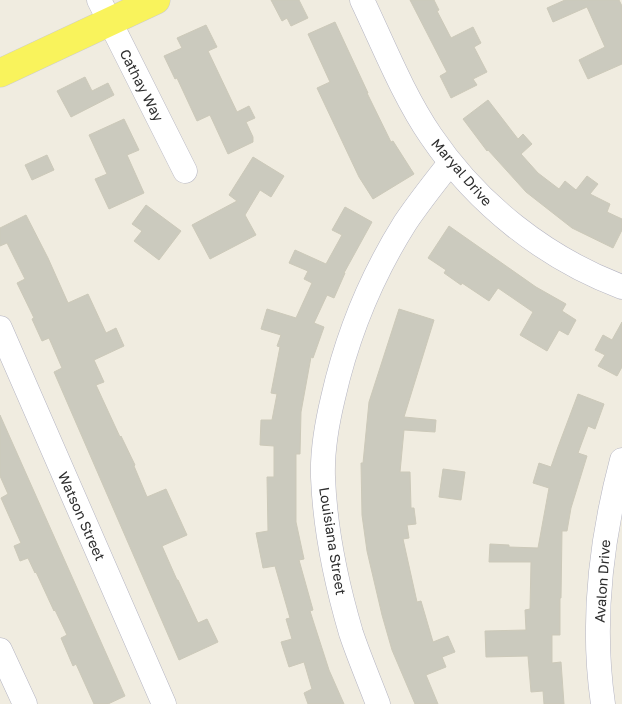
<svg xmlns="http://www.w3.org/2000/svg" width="622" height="704" font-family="'Golos Text',sans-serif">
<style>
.building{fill:#cbcabe;stroke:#ccc9b9}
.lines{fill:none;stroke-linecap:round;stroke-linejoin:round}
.minor-casing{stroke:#b4b4c2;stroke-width:25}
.major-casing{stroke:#cdcdcd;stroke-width:29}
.minor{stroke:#fff;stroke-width:24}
.major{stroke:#f9f35c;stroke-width:28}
.labels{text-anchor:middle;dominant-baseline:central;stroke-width:4;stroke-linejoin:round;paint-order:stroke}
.street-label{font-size:14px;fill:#2e2e2e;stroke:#fff}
</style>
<rect width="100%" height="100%" fill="#f0ece0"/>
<g class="building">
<polygon points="271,0 299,0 308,18 291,26 287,18 282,21"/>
<polygon points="410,0 434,0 439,10 437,11 451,38 473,27 481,43 474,47 487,72 473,79 477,85 451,98 440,76 447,72"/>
<polygon points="565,0 619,0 622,6 622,64 588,79 579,60 605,47 587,7 553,22 547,8"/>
<polygon points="335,22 368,93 367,93 391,142 393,141 414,174 373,199 359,177 317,88 330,82 308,34"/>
<polygon points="206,25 217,47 208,51 237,112 249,106 255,118 246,122 253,137 253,142 228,154 210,115 197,121 177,78 175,79 164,56 182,48 177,38"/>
<polygon points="85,77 92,91 108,83 114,95 71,117 57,91"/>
<polygon points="488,100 518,139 523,134 532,144 521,154 538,173 559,189 565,181 576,190 587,176 598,184 590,194 610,204 607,212 622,219 622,230 613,248 572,228 526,192 488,150 487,151 463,119"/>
<polygon points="124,119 139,150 127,155 144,193 109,209 95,179 107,174 89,135"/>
<polygon points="47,155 54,170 32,180 25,165"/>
<polygon points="253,157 284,176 271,197 260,190 245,215 256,235 210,259 192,225 237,201 229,195"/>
<polygon points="146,205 181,231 159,260 134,241 142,231 132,224"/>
<polygon points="345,207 372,222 344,273 345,273 334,298 327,295 314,323 324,327 313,358 311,357 301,412 300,454 296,454 296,522 304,559 299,560 313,610 310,611 329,670 344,704 308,704 304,693 312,689 304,662 289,667 281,642 292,639 286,619 290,618 275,566 263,568 256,533 268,531 267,477 274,477 274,446 260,445 261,420 272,420 277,394 271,393 280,347 277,346 281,335 261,329 267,309 296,318 312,283 304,279 308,271 289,263 295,250 326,264 342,235 332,230"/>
<polygon points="26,215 48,258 68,303 88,294 106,333 116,328 124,346 94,360 104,382 96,385 120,437 121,436 135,465 134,466 147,497 166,489 187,535 162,546 177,580 178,580 198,623 207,619 218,642 179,660 54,372 62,368 49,338 42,341 32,319 34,318 17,283 25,279 7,243 0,246 0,228"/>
<polygon points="449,226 536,287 566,304 562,311 576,320 568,335 559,330 547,351 520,335 533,312 498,288 489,301 462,283 461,285 444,273 446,270 428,258"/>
<polygon points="399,309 434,320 404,417 436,420 435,432 404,430 400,472 410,472 411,508 414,508 416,524 407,525 409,538 403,539 417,602 421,601 433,642 448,636 455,652 442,657 446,667 426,675 438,704 415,704 392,650 382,615 367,551 362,515 361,463 363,463 369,402"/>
<polygon points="622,322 622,367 617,376 598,366 605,355 595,350 603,335 612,340"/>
<polygon points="578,394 604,404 595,429 588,426 578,453 587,456 571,508 567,531 562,531 561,598 560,598 560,635 552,635 552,663 561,662 564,704 544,704 543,691 531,692 528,656 486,657 485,631 526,630 525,610 530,609 531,562 489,562 490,544 509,545 509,547 538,548 549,488 533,483 539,463 551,467 558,447"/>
<polygon points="0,415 125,696 108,704 94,704 76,664 73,666 61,638 67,635 55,610 54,611 36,572 35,573 28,558 20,561 14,546 21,543 1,498 8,494 0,476"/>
<polygon points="443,469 465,472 461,500 439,497"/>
</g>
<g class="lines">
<defs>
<g id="minor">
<polyline points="99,0 185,171"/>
<path d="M362,0C383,44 403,95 431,136C477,204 545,258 622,287"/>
<polyline points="0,328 164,704"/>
<polyline points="0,650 25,704"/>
<path d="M378,704C369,680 359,657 351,633C336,582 325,530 323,477C322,450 327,423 333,398C347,336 371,277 405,223C419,202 435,182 450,163"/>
<path d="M603,704C591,622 601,539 622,460"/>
</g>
<polyline id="major" points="0,73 156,0"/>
</defs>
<use href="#minor" class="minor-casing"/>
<use href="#major" class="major-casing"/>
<use href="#minor" class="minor"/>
<use href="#major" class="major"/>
</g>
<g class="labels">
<g class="street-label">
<text transform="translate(142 85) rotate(63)">Cathay Way</text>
<text transform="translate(462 172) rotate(49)">Maryal Drive</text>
<text transform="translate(82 516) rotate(66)">Watson Street</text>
<text transform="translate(333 541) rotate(81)">Louisiana Street</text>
<text transform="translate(602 581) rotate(-86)">Avalon Drive</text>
</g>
</g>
</svg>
